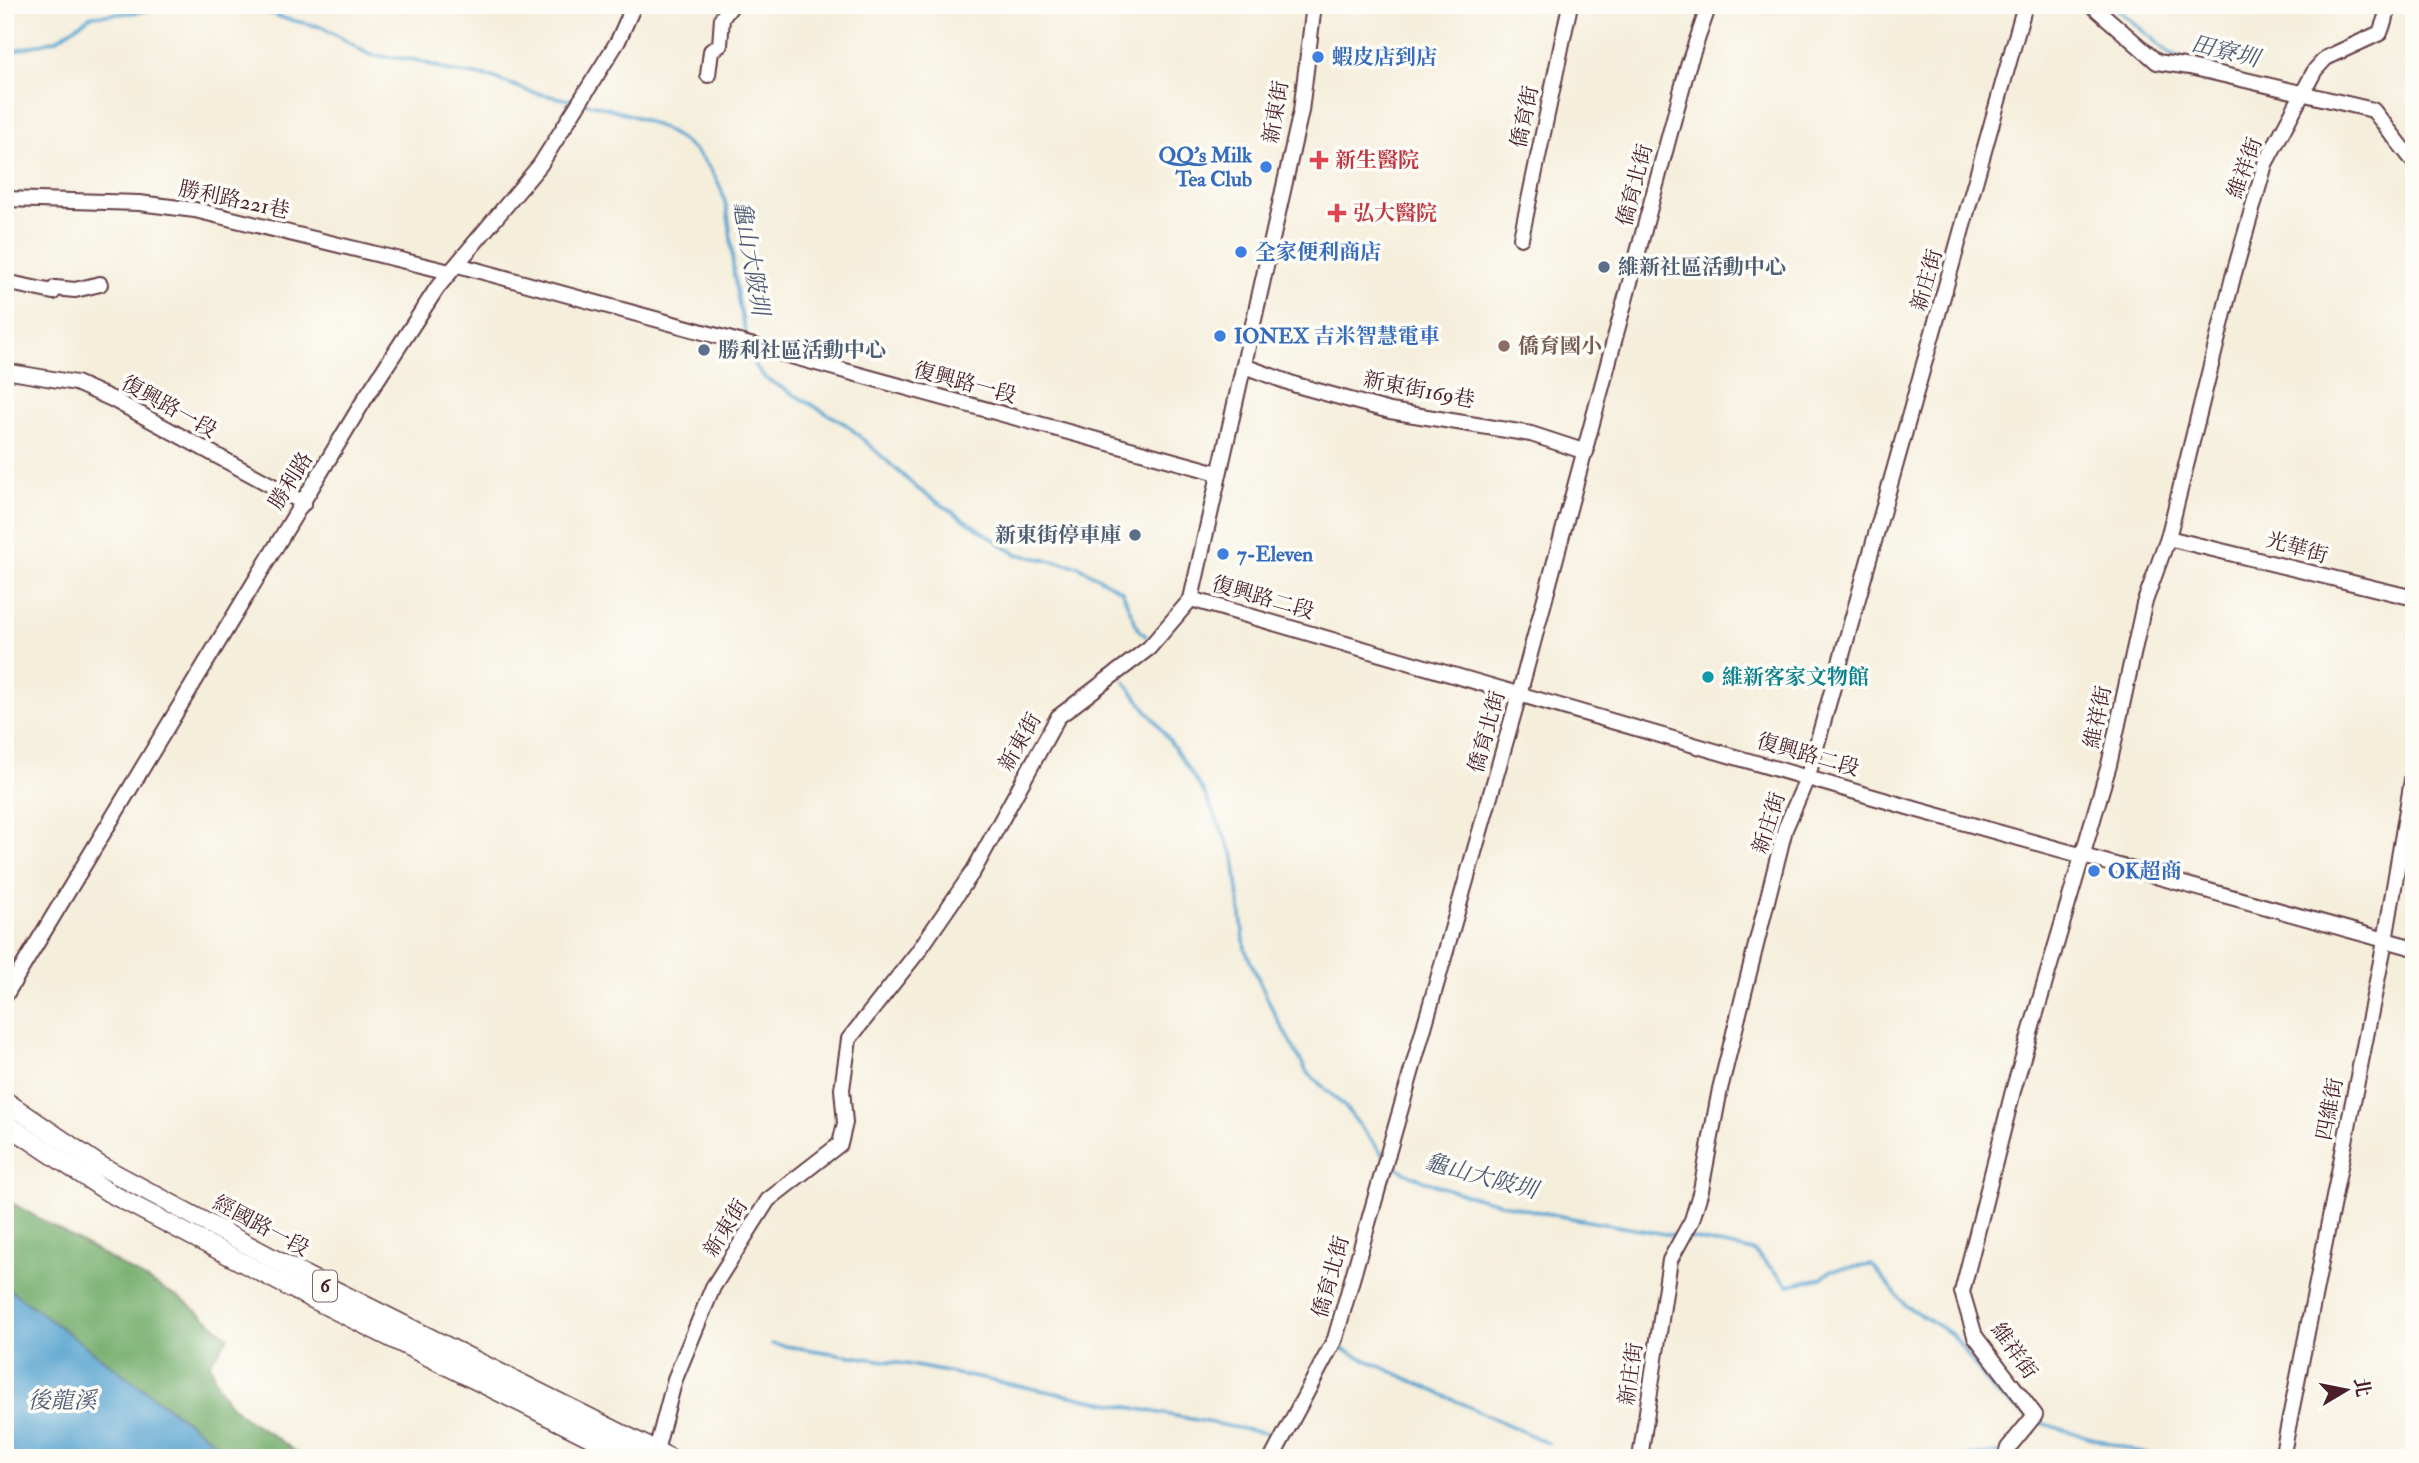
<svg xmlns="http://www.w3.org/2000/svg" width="2419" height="1463" font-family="'IM FELL Double Pica','Noto Serif TC',serif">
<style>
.forest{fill:#70aa68;stroke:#5d644a;stroke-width:2}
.water{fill:#56a3cf;stroke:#50617d;stroke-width:2}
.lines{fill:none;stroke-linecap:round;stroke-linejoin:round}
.stream{stroke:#56a3cf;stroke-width:3.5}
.minor-casing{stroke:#643e45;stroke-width:18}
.major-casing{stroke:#643e45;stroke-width:21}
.minor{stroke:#fff;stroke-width:14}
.major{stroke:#fff;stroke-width:18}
.shop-dot{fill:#3f7fe0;stroke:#fdfcf7;stroke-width:2.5}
.health-dot{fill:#e0444e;stroke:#fdfcf7;stroke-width:2.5}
.service-dot{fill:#5c6f8a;stroke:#fdfcf7;stroke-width:2.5}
.education-dot{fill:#8d6e63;stroke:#fdfcf7;stroke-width:2.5}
.culture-dot{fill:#0f9aa8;stroke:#fdfcf7;stroke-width:2.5}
.labels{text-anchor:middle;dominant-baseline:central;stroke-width:7;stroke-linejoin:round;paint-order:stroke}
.shield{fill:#fdfcf7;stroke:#806168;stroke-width:2}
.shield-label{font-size:19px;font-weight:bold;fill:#4a1f2b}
.shop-label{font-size:21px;font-weight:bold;fill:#366cbe;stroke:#fdfcf7;text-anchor:start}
.street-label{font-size:21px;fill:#4a1f2b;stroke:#fdfcf7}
.health-label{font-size:21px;font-weight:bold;fill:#be3a42;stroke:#fdfcf7;text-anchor:start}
.service-label{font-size:21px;font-weight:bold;fill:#4e5e75;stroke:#fdfcf7;text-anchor:start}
.education-label{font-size:21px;font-weight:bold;fill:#785e54;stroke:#fdfcf7;text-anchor:start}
.culture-label{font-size:21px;font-weight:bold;fill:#0d838f;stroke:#fdfcf7;text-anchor:start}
.water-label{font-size:23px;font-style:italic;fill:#4f5a75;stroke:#fdfcf7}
</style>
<rect width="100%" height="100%" fill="#fdfcf7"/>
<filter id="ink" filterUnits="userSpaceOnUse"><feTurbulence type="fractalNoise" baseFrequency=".0143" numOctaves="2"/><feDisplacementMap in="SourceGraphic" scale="14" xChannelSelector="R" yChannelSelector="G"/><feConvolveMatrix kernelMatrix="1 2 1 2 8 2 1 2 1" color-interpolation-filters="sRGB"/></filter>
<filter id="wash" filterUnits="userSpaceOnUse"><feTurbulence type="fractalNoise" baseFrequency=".00686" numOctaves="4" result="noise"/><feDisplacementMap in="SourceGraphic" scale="28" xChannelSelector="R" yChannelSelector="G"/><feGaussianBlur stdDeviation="1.57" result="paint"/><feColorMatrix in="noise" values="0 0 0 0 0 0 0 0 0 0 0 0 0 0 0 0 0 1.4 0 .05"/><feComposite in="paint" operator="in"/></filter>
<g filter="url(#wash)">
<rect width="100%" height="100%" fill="#f5eedb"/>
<path class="forest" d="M5,1199L186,1302L229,1337L210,1363C224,1422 264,1422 303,1458H236L88,1364L5,1328Z"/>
<polygon class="water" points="5,1286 236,1458 5,1458"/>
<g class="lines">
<g class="stream">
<polyline points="248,5 286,19 322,27 370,55 416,60 453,72 491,77 531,92 574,101"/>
<polyline points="2113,5 2171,55 2186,60"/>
<polyline points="5,53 56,40 91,16 140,12 171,5"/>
<path d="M585,103C643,115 709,138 725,202C732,227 731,256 735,282C737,301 743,320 747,339"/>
<polyline points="749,350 752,362 765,378 847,425 918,489 1016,554 1078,566 1122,591 1138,629 1146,636"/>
<polyline points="1125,682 1163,731 1203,791 1234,856 1245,949 1274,1013 1307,1072 1345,1107 1384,1156"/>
<path d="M1389,1161C1430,1199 1616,1226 1678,1236"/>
<polyline points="1689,1238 1754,1251 1788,1285 1822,1278 1831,1270 1872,1265 1906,1306 1953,1335 1995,1393 2028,1416"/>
<polyline points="772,1344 905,1364 1280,1436"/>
<polyline points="1336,1346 1548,1443"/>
<polyline points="2034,1421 2159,1458"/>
<polyline points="1941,1458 2002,1453"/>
</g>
</g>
</g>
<g filter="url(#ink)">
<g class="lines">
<defs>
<g id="minor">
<polyline points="2092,5 2157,62 2190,67 2373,110 2414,162"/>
<polyline points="708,75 711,51 720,45 722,18 732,5"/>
<polyline points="5,199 139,203 195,210 450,272"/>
<polyline points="1521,238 1570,5"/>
<polyline points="458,265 1218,473"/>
<polyline points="5,282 53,292 55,288 75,290 100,284"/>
<polyline points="1244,366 1296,385 1390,411 1531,434 1586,452"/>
<polyline points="5,371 76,383 112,399 304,503"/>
<polyline points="2168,538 2414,598"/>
<polyline points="1191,599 1918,810 2414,948"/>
<polyline points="5,996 366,397 437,288 540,165 618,41 634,5"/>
<polyline points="654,1458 675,1379 713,1287 768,1200 840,1144 845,1123 842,1089 849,1039 917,953 974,870 1058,717 1149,648 1191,599 1301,111 1314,5"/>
<polyline points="1272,1458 1335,1339 1519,695 1688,66 1709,5"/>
<polyline points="1640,1458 1670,1260 1692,1220 1701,1190 1720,1089 1785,829 1808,776 2025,5"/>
<polyline points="2005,1458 2008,1448 2035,1415 1975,1336 1962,1292 2013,1091 2109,765 2144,604 2168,538 2233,277 2265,164 2315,70 2326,58 2380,33 2390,5"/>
<polyline points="2282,1458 2385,941 2414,768"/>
</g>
<g id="major">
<polyline points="5,1101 99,1165 302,1274 670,1458"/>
<polyline points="5,1123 108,1192 295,1290 632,1458"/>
</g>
</defs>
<use href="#minor" class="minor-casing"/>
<use href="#major" class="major-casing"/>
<use href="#minor" class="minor"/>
<use href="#major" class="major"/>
</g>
</g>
<g class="shop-dot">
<circle cx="1318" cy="57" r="7"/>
<circle cx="1266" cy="167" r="7"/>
<circle cx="1241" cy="252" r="7"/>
<circle cx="1220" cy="336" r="7"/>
<circle cx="1223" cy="554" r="7"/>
<circle cx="2094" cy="871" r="7"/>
</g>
<g class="health-dot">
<path d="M1315.5 149.5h7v7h7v7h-7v7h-7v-7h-7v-7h7z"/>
<path d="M1333.5 202.5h7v7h7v7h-7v7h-7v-7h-7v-7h7z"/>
</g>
<g class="service-dot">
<circle cx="1604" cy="267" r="7"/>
<circle cx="704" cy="350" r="7"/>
<circle cx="1135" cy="535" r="7"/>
</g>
<circle class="education-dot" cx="1504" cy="346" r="7"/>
<circle class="culture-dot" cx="1708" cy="677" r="7"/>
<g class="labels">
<rect class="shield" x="313" y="1270.5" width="24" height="31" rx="5"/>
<g class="shield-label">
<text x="325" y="1286">6</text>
</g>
<g class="shop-label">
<text x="1332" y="57">蝦皮店到店</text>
<text x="1252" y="155" text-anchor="end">QQ's Milk<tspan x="1252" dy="24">Tea Club</tspan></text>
<text x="1255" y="252">全家便利商店</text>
<text x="1234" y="336">IONEX 吉米智慧電車</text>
<text x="1237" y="554">7-Eleven</text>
<text x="2108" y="871">OK超商</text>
</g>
<g class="street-label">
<text transform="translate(1276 112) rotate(-80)">新東街</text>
<text transform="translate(1525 117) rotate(-78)">僑育街</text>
<text transform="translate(2245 168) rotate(-70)">維祥街</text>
<text transform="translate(1635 185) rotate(-75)">僑育北街</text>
<text transform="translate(234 200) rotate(12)">勝利路221巷</text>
<text transform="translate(1927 280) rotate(-74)">新庄街</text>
<text transform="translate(965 383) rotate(15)">復興路一段</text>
<text transform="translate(1419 390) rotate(11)">新東街169巷</text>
<text transform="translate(169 407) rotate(29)">復興路一段</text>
<text transform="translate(291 481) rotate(-58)">勝利路</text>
<text transform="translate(2297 548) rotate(16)">光華街</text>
<text transform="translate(1263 598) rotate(16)">復興路二段</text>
<text transform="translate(2098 717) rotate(-78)">維祥街</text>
<text transform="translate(1487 732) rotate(-74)">僑育北街</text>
<text transform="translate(1020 742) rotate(-60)">新東街</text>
<text transform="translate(1808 755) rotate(16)">復興路二段</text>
<text transform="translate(1769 823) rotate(-72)">新庄街</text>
<text transform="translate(2330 1109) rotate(-79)">四維街</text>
<text transform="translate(261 1226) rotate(28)">經國路一段</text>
<text transform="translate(726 1228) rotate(-58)">新東街</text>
<text transform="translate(1331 1277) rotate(-74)">僑育北街</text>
<text transform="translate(2014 1351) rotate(55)">維祥街</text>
<text transform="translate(1631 1374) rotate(-82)">新庄街</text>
</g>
<g class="health-label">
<text x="1335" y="160">新生醫院</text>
<text x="1353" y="213">弘大醫院</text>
</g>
<g class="service-label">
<text x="1618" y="267">維新社區活動中心</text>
<text x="718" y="350">勝利社區活動中心</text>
<text x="1121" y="535" text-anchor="end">新東街停車庫</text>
</g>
<g class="education-label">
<text x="1518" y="346">僑育國小</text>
</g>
<g class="culture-label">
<text x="1722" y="677">維新客家文物館</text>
</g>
<g class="water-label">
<text transform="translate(2225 51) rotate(14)">田寮圳</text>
<text transform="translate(751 258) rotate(80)">龜山大陂圳</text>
<text transform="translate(1481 1176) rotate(15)">龜山大陂圳</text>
<text x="62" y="1400">後龍溪</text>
</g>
</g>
<rect width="2419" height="1463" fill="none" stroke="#fdfcf7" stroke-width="28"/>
<g transform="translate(2346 1390) rotate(80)" stroke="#fdfcf7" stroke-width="5" paint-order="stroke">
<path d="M0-5L12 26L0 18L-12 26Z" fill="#4a1f2b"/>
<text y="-10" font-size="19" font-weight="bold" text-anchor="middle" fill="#4a1f2b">北</text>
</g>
</svg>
